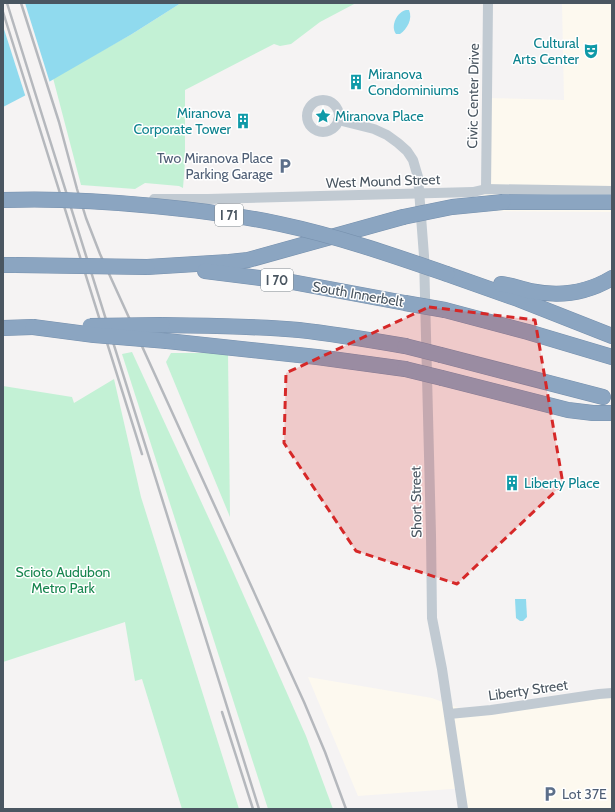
<svg xmlns="http://www.w3.org/2000/svg" width="615" height="812" font-family="Cabin,sans-serif">
<style>
.commercial{fill:#fdf9ef}
.green{fill:#c3f1d5}
.water{fill:#90daee}
.pier{fill:#f5f3f3}
.lines{fill:none;stroke-linecap:round;stroke-linejoin:round}
.highway-casing{stroke:#7690ad;stroke-width:16}
.minor{stroke:#c1cad2;stroke-width:10}
.highway{stroke:#8ba5c1;stroke-width:15}
.rail{stroke:#b5b8bd;stroke-width:2.5}
.highway-bridge-casing{stroke:#7690ad;stroke-width:16;stroke-linecap:butt}
.highway-bridge{stroke:#8ba5c1;stroke-width:15}
.marked{fill:#d62828;fill-opacity:0.2;stroke:#d62828;stroke-width:3;stroke-dasharray:8 5;stroke-linejoin:round}
.labels{text-anchor:middle;dominant-baseline:central;stroke-width:3;stroke-linejoin:round;paint-order:stroke}
.shield{fill:#fff;stroke:#808990;stroke-width:1}
.shield-label{font-size:13px;font-weight:bold;fill:#4a5661}
.culture-label{font-size:14px;fill:#0d838f;stroke:#fff;text-anchor:start}
.street-label{font-size:14px;fill:#4a5661;stroke:#fff}
.service-label{font-size:14px;fill:#4e5e75;stroke:#fff;text-anchor:end}
.park-label{font-size:14px;fill:#17864f;stroke:#fff}
</style>
<rect width="100%" height="100%" fill="#f5f3f3"/>
<g class="commercial">
<polygon points="562,3 612,3 612,212 483,211 486,98 564,100"/>
<polygon points="308,677 432,698 469,712 612,692 612,809 468,809 465,788 358,796"/>
</g>
<g class="green">
<polygon points="181,3 356,3 320,22 291,44 280,46 274,44 185,90 185,162 183,188 179,186 145,183 135,189 81,185 53,78 132,34"/>
<polygon points="132,352 223,549 306,736 333,809 268,809 122,354"/>
<polygon points="171,353 228,353 230,517 166,362"/>
<polygon points="114,379 141,497 239,809 182,809 142,679 135,681 125,622 3,662 3,386 72,397 74,403"/>
</g>
<g class="water">
<polygon points="3,3 181,3 132,34 28,94 3,107"/>
<path d="M406,10H409C413,19 407,29 400,34H396C390,26 397,12 406,10Z"/>
<polygon points="515,599 526,599 527,617 523,621 520,621 516,618"/>
</g>
<polygon class="pier" points="3,3 25,3 50,83 26,98 3,26"/>
<g class="lines">
<defs>
<g id="highway">
<polyline points="503,202 612,202"/>
<polyline points="3,265 16,265"/>
<polyline points="147,267 229,262 248,260 403,217"/>
<polyline points="205,271 292,282 405,303"/>
<polyline points="447,274 518,299 612,336"/>
<path d="M501,284C511,285 521,289 531,291C560,297 587,293 612,278"/>
<polyline points="445,310 528,332 612,357"/>
<path d="M162,325C208,326 254,326 299,330C335,334 370,340 405,346"/>
<polyline points="3,328 33,327"/>
<polyline points="167,341 317,357 405,369"/>
<polyline points="441,355 603,397"/>
<polyline points="442,378 568,410 593,413 612,413"/>
</g>
</defs>
<use href="#highway" class="highway-casing"/>
<g class="minor">
<circle cx="323" cy="116" r="16"/>
<polyline points="338,120 374,129 387,135 398,143 407,151 413,160 418,177 424,256 431,535 432,618 442,669 463,809"/>
<polyline points="486,189 488,3"/>
<polyline points="154,199 208,199 473,192 486,189 612,191"/>
<polyline points="449,714 491,710 599,694 612,693"/>
</g>
<use href="#highway" class="highway"/>
<g class="rail">
<polyline points="7,3 259,809"/>
<polyline points="21,3 59,122 77,189 86,218 100,254 304,702 325,752 346,809"/>
<polyline points="3,12 142,454"/>
<polyline points="222,712 253,809"/>
</g>
<defs>
<g id="highway-bridge">
<path d="M3,200C53,198 104,201 154,206C196,210 238,215 280,224C337,236 392,255 447,274"/>
<polyline points="403,217 452,207 503,202"/>
<polyline points="16,265 147,267"/>
<polyline points="405,303 445,310"/>
<polyline points="90,326 162,325"/>
<polyline points="33,327 94,335 167,341"/>
<polyline points="405,346 441,355"/>
<polyline points="405,369 442,378"/>
</g>
</defs>
<use href="#highway-bridge" class="highway-bridge-casing"/>
<use href="#highway-bridge" class="highway-bridge"/>
</g>
<path class="marked" d="M429,307L535,320L563,484L457,584L356,551L284,443L286,373Z"/>
<defs>
<symbol id="theatre-bare" viewBox="-9 -9 18 18"><path d="M-5-5.5Q0-4 5-5.5V0Q5 5 0 6Q-5 5-5 0ZM-3.3-2.5H-1v1.5H-3.3ZM1-2.5H3.3v1.5H1ZM-2.8 1Q0 5.5 2.8 1Z" fill="#0f9aa8" stroke="#fff" stroke-width="2.5" paint-order="stroke"/></symbol>
<symbol id="building-bare" viewBox="-9 -9 18 18"><path d="M-4-6H4V6H1V3H-1V6H-4ZM-2.5-4.3h1.7v1.8h-1.7ZM.8-4.3h1.7v1.8H.8ZM-2.5-1h1.7V.8h-1.7ZM.8-1h1.7V.8H.8Z" fill="#0f9aa8" stroke="#fff" stroke-width="2.5" paint-order="stroke"/></symbol>
<symbol id="sight-bare" viewBox="-9 -9 18 18"><path d="M0-6L1.8-2.2L6-1.7L2.9 1.2L3.7 5.4L0 3.3L-3.7 5.4L-2.9 1.2L-6-1.7L-1.8-2.2Z" fill="#0f9aa8" stroke="#fff" stroke-width="2.5" paint-order="stroke"/></symbol>
<symbol id="parking-bare" viewBox="-9 -9 18 18"><path d="M-3.5-5.5H1a3.5 3.5 0 0 1 0 7H-1V5.5H-3.5ZM-1-3.4V-.6H.8a1.4 1.4 0 0 0 0-2.8Z" fill="#5c6f8a" stroke="#fff" stroke-width="2.5" paint-order="stroke"/></symbol>
</defs>
<g fill-rule="evenodd">
<use href="#theatre-bare" x="580" y="40" width="22" height="22"/>
<use href="#building-bare" x="345" y="71" width="22" height="22"/>
<use href="#sight-bare" x="312" y="105" width="22" height="22"/>
<use href="#building-bare" x="232" y="110" width="22" height="22"/>
<use href="#parking-bare" x="274" y="155" width="22" height="22"/>
<use href="#building-bare" x="501" y="472" width="22" height="22"/>
<use href="#parking-bare" x="539" y="783" width="22" height="22"/>
</g>
<g class="labels">
<g class="shield">
<rect x="215" y="204" width="28" height="22" rx="3"/>
<rect x="261" y="269" width="32" height="22" rx="3"/>
</g>
<g class="shield-label">
<text x="229" y="215">I 71</text>
<text x="277" y="280">I 70</text>
</g>
<g class="culture-label">
<text x="579" y="43" text-anchor="end">Cultural<tspan x="579" dy="16">Arts Center</tspan></text>
<text x="368" y="74">Miranova<tspan x="368" dy="16">Condominiums</tspan></text>
<text x="231" y="113" text-anchor="end">Miranova<tspan x="231" dy="16">Corporate Tower</tspan></text>
<text x="335" y="116">Miranova Place</text>
<text x="524" y="483">Liberty Place</text>
</g>
<g class="street-label">
<text transform="translate(473 96) rotate(-89)">Civic Center Drive</text>
<text transform="translate(383 181) rotate(-2)">West Mound Street</text>
<text transform="translate(358 294) rotate(10)">South Innerbelt</text>
<text transform="translate(416 502) rotate(-91)">Short Street</text>
<text transform="translate(528 690) rotate(-8)">Liberty Street</text>
</g>
<g class="service-label">
<text x="273" y="158">Two Miranova Place<tspan x="273" dy="16">Parking Garage</tspan></text>
<text x="562" y="794" text-anchor="start">Lot 37E</text>
</g>
<g class="park-label">
<text x="63" y="572">Scioto Audubon<tspan x="63" dy="16">Metro Park</tspan></text>
</g>
</g>
<rect width="615" height="812" fill="none" stroke="#4a5661" stroke-width="8"/>
</svg>
